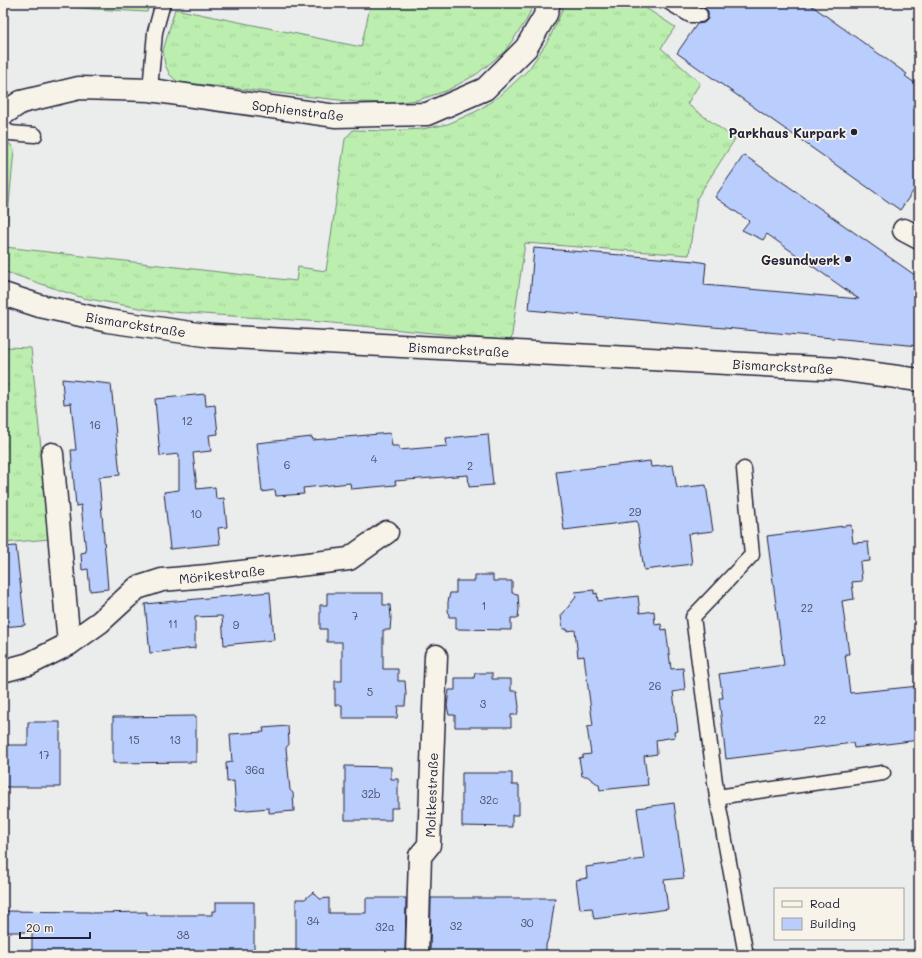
<svg xmlns="http://www.w3.org/2000/svg" width="922" height="958" font-family="Mali,sans-serif">
<style>
.grass{fill:url(#grass-tufts);stroke:#6f8875}
.forest{fill:url(#forest-firs);stroke:#6f8875}
.building{fill:#bacefd;stroke:#22223b}
.lines{fill:none;stroke-linecap:round;stroke-linejoin:round}
.lane-casing{stroke:#22223b;stroke-width:17}
.street-casing{stroke:#22223b;stroke-width:25}
.secondary-casing{stroke:#22223b;stroke-width:25}
.lane{stroke:#f7f3e8;stroke-width:14}
.street{stroke:#f7f3e8;stroke-width:22}
.secondary{stroke:#f7f3e8;stroke-width:22}
.poi-dot{fill:#22223b;stroke:#f7f3e8;stroke-width:1.5}
.labels{text-anchor:middle;dominant-baseline:central;stroke-width:3.5;stroke-linejoin:round;paint-order:stroke}
.number-label{font-size:11px;fill:#484d6c}
.street-label{font-size:13px;fill:#22223b;stroke:#f7f3e8}
.poi-label{font-size:13px;font-weight:bold;fill:#22223b;stroke:#f7f3e8;text-anchor:end}
</style>
<defs>
<pattern id="grass-tufts" width="24" height="20" patternUnits="userSpaceOnUse"><rect width="24" height="20" fill="#bcefaf"/><path d="M3 7l-1-3M5 7V3M7 7l1-3M15 17l-1-3M17 17v-4M19 17l1-3" fill="none" stroke="#a1cd97"/></pattern>
<pattern id="forest-firs" width="22" height="20" patternUnits="userSpaceOnUse"><rect width="22" height="20" fill="#bcefaf"/><path d="M5 1l3.5 6h-7zM16 11l3.5 6h-7z" fill="#a1cd97"/></pattern>
</defs>
<rect width="100%" height="100%" fill="#ebecec"/>
<filter id="ink" filterUnits="userSpaceOnUse"><feTurbulence type="fractalNoise" baseFrequency=".025" numOctaves="2"/><feDisplacementMap in="SourceGraphic" scale="8" xChannelSelector="R" yChannelSelector="G"/><feConvolveMatrix kernelMatrix="1 2 1 2 8 2 1 2 1" color-interpolation-filters="sRGB"/></filter>
<g filter="url(#ink)">
<g class="grass">
<polygon points="371,3 534,3 526,21 505,51 477,74 446,91 418,100 391,103 357,102 178,82 170,75 165,65 163,51 175,9 361,47"/>
<polygon points="564,3 638,3 675,27 661,48 700,83 687,104 735,139 697,198 689,255 525,243 511,341 322,322 157,311 83,298 3,271 3,141 10,144 14,150 5,247 296,281 298,267 326,271 345,139 353,130 386,131 422,129 448,124 477,111 501,95 529,69 549,39 562,11"/>
<polygon points="6,347 31,348 50,539 3,543 3,348"/>
</g>
<polygon class="forest" points="28,3 149,3 147,12 94,9"/>
<g class="building">
<polygon points="705,3 808,3 907,74 905,76 919,86 919,183 900,210 677,53 697,24 704,23 708,19 708,11 703,7"/>
<polygon points="744,155 919,278 919,346 529,310 534,248 695,261 706,263 704,285 859,299 767,234 763,240 742,230 749,221 715,197"/>
<polygon points="62,379 111,384 120,475 99,477 108,589 90,591 88,569 82,570 81,553 86,552 81,505 76,506 71,450 76,450 71,403 64,404"/>
<polygon points="205,394 206,406 215,405 218,434 209,435 211,451 193,453 197,489 215,487 216,499 224,498 227,527 218,528 220,544 170,549 164,492 179,490 179,454 160,456 155,399"/>
<polygon points="390,433 392,446 399,446 399,450 447,446 446,438 488,434 493,485 469,487 468,475 395,481 396,485 351,489 350,483 303,488 304,494 276,496 275,490 262,492 257,443 312,437 313,440"/>
<polygon points="650,461 651,467 673,465 677,488 706,485 713,531 688,534 692,564 644,570 637,521 564,530 556,472"/>
<polygon points="851,525 853,543 868,542 870,561 860,562 862,581 852,582 854,599 842,601 849,654 845,654 850,693 919,686 919,740 854,748 853,743 726,759 719,698 723,698 719,674 784,665 767,536"/>
<polygon points="16,546 25,625 3,627 3,547"/>
<polygon points="475,575 493,575 493,581 512,581 512,593 518,594 519,609 518,618 511,618 511,630 456,629 456,617 449,617 448,609 448,602 450,593 456,593 456,581 475,581"/>
<polygon points="594,590 594,594 597,593 598,601 638,596 640,613 654,611 655,625 661,624 662,630 666,629 671,669 683,668 685,690 673,692 678,731 674,732 675,737 656,740 657,754 644,756 648,785 600,790 599,785 587,776 582,776 579,758 583,757 583,755 591,754 587,727 593,726 584,656 578,657 575,630 567,631 567,629 563,629 561,616 576,597 575,592"/>
<polygon points="270,592 274,640 224,645 222,616 195,617 195,648 150,653 145,604"/>
<polygon points="327,593 383,593 383,605 390,605 391,618 390,630 383,630 383,669 398,669 398,681 405,681 406,694 405,706 398,706 397,718 342,718 342,705 335,705 335,681 342,681 342,642 327,642 327,629 320,629 320,605 327,605"/>
<polygon points="475,673 492,673 492,679 511,679 511,691 517,691 519,707 517,715 511,715 511,727 455,727 455,715 449,715 447,706 449,690 455,690 455,678 474,678"/>
<polygon points="196,716 196,762 113,763 113,717"/>
<polygon points="28,722 60,722 60,787 3,787 3,745 28,745"/>
<polygon points="288,726 289,744 286,748 290,790 293,793 294,811 269,813 269,808 236,811 234,781 227,782 226,763 232,762 230,734 264,732 263,728"/>
<polygon points="345,766 391,767 391,779 398,779 398,808 391,808 391,820 345,820"/>
<polygon points="462,773 512,773 512,785 519,785 519,815 512,815 512,827 462,826"/>
<polygon points="674,803 684,878 664,880 668,909 594,919 592,908 580,909 576,880 587,878 586,867 644,859 637,808"/>
<polygon points="313,892 320,899 329,898 329,913 366,913 366,898 406,898 405,954 336,953 336,954 296,955 296,899 305,899"/>
<polygon points="431,898 555,898 550,933 546,945 546,953 430,954"/>
<polygon points="216,902 254,902 254,955 238,955 237,954 162,954 91,952 91,953 32,954 32,932 3,932 3,911 91,912 91,913 147,912 147,915 212,915 212,911 216,911"/>
</g>
<g class="lines">
<defs>
<g id="lane">
<polyline points="670,3 690,15 700,15"/>
<polyline points="150,90 155,32 163,3"/>
<polyline points="3,128 10,133 35,135"/>
<polyline points="744,469 752,555 693,617 717,797 746,955"/>
<polyline points="717,797 883,773"/>
</g>
<g id="street">
<polyline points="3,114 21,102 79,88 150,90 336,116 427,114 485,89 526,48 546,14 549,3"/>
<polyline points="904,230 919,238"/>
<polyline points="52,454 69,644"/>
<polyline points="3,671 29,664 69,644 100,622 137,588 162,580 207,576 349,559 387,532"/>
<polyline points="417,955 420,856 429,845 436,656"/>
</g>
<polyline id="secondary" points="3,294 40,306 108,321 212,336 839,369 919,380"/>
</defs>
<use href="#lane" class="lane-casing"/>
<use href="#street" class="street-casing"/>
<use href="#secondary" class="secondary-casing"/>
<use href="#lane" class="lane"/>
<use href="#street" class="street"/>
<use href="#secondary" class="secondary"/>
</g>
</g>
<g class="poi-dot">
<circle cx="854" cy="132" r="4"/>
<circle cx="848" cy="259" r="4"/>
</g>
<g class="labels">
<g class="number-label">
<text x="187" y="420">12</text>
<text x="95" y="424">16</text>
<text x="374" y="458">4</text>
<text x="287" y="464">6</text>
<text x="470" y="465">2</text>
<text x="635" y="511">29</text>
<text x="196" y="513">10</text>
<text x="484" y="605">1</text>
<text x="807" y="607">22</text>
<text x="355" y="615">7</text>
<text x="173" y="623">11</text>
<text x="236" y="624">9</text>
<text x="655" y="685">26</text>
<text x="370" y="691">5</text>
<text x="483" y="703">3</text>
<text x="820" y="719">22</text>
<text x="134" y="739">15</text>
<text x="175" y="739">13</text>
<text x="44" y="754">17</text>
<text x="255" y="769">36a</text>
<text x="371" y="793">32b</text>
<text x="489" y="799">32c</text>
<text x="313" y="920">34</text>
<text x="527" y="922">30</text>
<text x="456" y="925">32</text>
<text x="385" y="926">32a</text>
<text x="183" y="934">38</text>
</g>
<g class="street-label">
<text transform="translate(298 110) rotate(7)">Sophienstraße</text>
<text transform="translate(136 324) rotate(9)">Bismarckstraße</text>
<text transform="translate(459 349) rotate(3)">Bismarckstraße</text>
<text transform="translate(783 366) rotate(3)">Bismarckstraße</text>
<text transform="translate(222 574) rotate(-6)">Mörikestraße</text>
<text transform="translate(431 795) rotate(-88)">Moltkestraße</text>
</g>
<g class="poi-label">
<text x="846" y="132">Parkhaus Kurpark</text>
<text x="840" y="259">Gesundwerk</text>
</g>
</g>
<rect width="922" height="958" fill="none" stroke="#f7f3e8" stroke-width="16"/>
<rect x="8" y="8" width="906" height="942" fill="none" stroke="#22223b" stroke-width="1.5" filter="url(#ink)"/>
<rect x="774" y="888" width="130" height="52" fill="#f7f3e8" stroke="#a29fa3"/>
<rect x="782" y="901" width="20" height="6" fill="#f7f3e8" stroke="#a29fa3"/>
<text x="810" y="908" font-size="12" fill="#22223b">Road</text>
<rect x="782" y="918" width="20" height="12" fill="#bacefd" stroke="#a29fa3"/>
<text x="810" y="928" font-size="12" fill="#22223b">Building</text>
<path d="M20 932v6h70v-6" fill="none" stroke="#22223b" stroke-width="2"/>
<text x="26" y="932" font-size="12" fill="#22223b" stroke="#f7f3e8" stroke-width="3" paint-order="stroke">20 m</text>
</svg>
